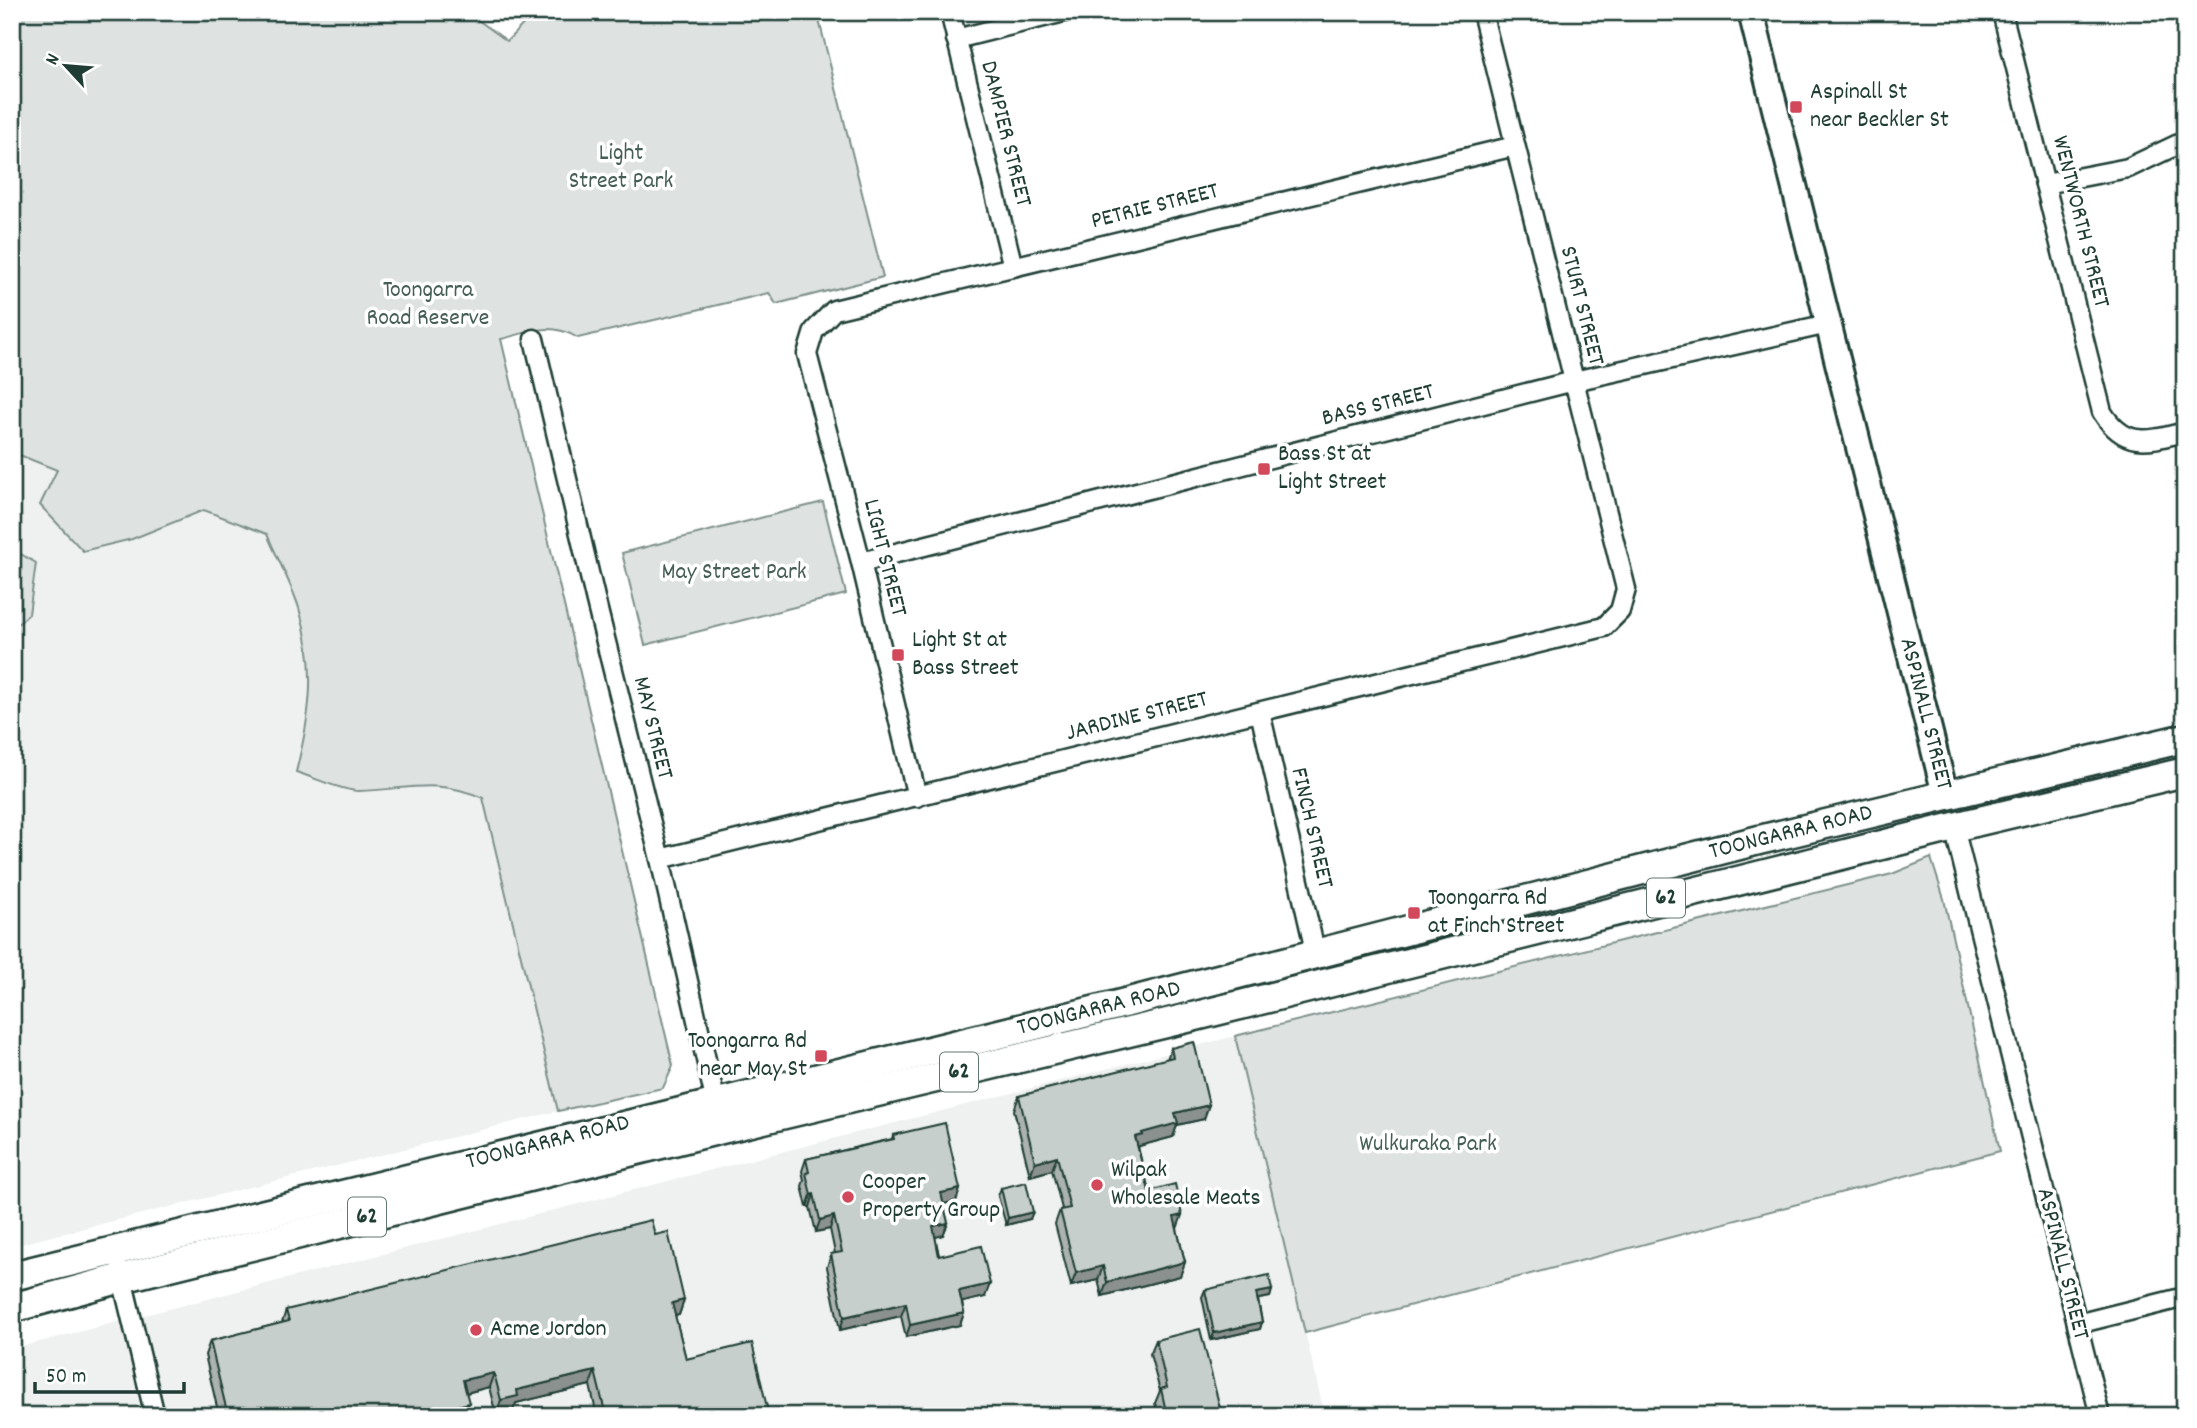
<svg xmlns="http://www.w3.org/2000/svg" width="2197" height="1428" font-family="Dekko,sans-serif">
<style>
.built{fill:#eef1f0}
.green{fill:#dee3e2;stroke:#7e908b;stroke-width:2}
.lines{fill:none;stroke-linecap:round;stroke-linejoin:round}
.minor-casing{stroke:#1f3d34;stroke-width:23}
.secondary-casing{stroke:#1f3d34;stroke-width:30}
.primary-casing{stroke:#1f3d34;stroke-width:33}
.minor{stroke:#fff;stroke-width:18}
.secondary{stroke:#fff;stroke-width:24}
.primary{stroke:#fff;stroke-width:28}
.wall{fill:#abb2af;stroke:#1f3d34;stroke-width:2}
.shaded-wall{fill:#8b918f;stroke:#1f3d34;stroke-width:2}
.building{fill:#c7cfcc;stroke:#1f3d34;stroke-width:2}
.poi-dot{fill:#d1495b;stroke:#fff;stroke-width:2.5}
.labels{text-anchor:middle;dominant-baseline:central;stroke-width:7;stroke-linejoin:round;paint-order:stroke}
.shield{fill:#fff;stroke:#627771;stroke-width:2}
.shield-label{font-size:23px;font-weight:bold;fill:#1f3d34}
.poi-label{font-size:24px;fill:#1f3d34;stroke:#fff;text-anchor:start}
.street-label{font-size:24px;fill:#1f3d34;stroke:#fff}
.park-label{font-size:24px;fill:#455e57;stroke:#fff}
</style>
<rect width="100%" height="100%" fill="#fff"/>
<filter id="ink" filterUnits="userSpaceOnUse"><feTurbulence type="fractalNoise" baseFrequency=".0143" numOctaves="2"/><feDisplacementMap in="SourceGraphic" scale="14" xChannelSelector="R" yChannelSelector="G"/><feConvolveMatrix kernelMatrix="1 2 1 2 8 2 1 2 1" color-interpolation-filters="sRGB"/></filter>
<g filter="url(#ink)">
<g class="built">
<polygon points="356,273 558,1111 12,1246 12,383"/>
<polygon points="1235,1036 1325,1416 12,1416 12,1349"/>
</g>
<g class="green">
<path d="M12,12H467L507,41L535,12H817L883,277L776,304L769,293L578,338C550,321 531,332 501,339L673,1066L663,1088L558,1111L483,798C436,777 406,790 359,791C342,791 313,777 296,772C311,713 317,667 299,608C291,583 277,558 267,534L204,510L132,539L83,551L40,505L57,470L12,452Z"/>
<polygon points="823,502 846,594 645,645 622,553"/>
<polygon points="12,549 36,563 29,614 12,629"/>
<polygon points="1931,858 1944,899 2000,1151 1305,1333 1235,1036 1892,874"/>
</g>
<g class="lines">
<defs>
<g id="minor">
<polyline points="950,12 1013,267"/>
<path d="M2002,12L2102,412C2125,449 2148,441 2185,432"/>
<polyline points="956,39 1064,12"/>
<polyline points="2045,184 2128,168 2185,141"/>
<polyline points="534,339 596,602 660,859 718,1112"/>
<polyline points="861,562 1574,381 1828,324"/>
<polyline points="1260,712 1316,955"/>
<polyline points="917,797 861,562 807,354 814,331 834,310 1515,146"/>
<polyline points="1954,827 2100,1416"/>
<polyline points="660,859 1604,627 1620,611 1626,589 1482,12"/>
<polyline points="120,1270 155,1416"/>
<polyline points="2077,1324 2185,1297"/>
</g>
<polyline id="secondary" points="1751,12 1945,794"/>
<g id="primary">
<polyline points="12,1276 1117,1005 1759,840 2185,738"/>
<polyline points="12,1308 122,1278 722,1129 1196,1016 1954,827 2185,772"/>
</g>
</defs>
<use href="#minor" class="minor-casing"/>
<use href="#secondary" class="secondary-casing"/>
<use href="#primary" class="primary-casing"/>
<use href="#minor" class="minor"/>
<use href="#secondary" class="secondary"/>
<use href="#primary" class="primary"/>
</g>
<g class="wall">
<polygon points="1171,1048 1204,1119 1177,1125 1173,1137 1139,1146 1138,1147 1149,1191 1177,1229 1185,1262 1180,1276 1102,1296 1098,1280 1071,1286 1055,1224 1060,1210 1062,1209 1052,1170 1030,1176 1014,1110 1019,1096 1167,1059"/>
<polygon points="893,1135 960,1189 956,1201 943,1204 948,1223 943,1235 935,1237 939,1256 985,1297 962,1302 964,1313 960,1325 906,1337 901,1316 840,1330 827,1267 831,1254 835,1253 830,1229 816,1232 810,1207 807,1207 802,1186 804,1180 802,1171 806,1159 892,1139"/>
<polygon points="1001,1188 1030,1219 1006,1225 998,1196"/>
<polygon points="655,1235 684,1300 679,1315 675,1316 686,1359 769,1416 597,1416 590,1385 516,1403 513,1410 496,1415 489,1387 466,1393 464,1416 219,1416 205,1355 210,1341 282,1323 286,1310"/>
<polygon points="1205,1290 1272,1290 1270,1297 1258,1299 1262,1322 1260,1329 1211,1340 1202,1297"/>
<polygon points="1156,1340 1222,1416 1158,1416 1155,1403 1160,1391 1150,1354"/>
</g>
<g class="shaded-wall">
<polygon points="1209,1105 1204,1119 1177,1125 1173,1137 1139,1146 1138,1149 1135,1137 1142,1133 1175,1113"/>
<polygon points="1057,1156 1052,1170 1030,1176 1035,1162"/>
<polygon points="960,1189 956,1201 936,1206 941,1193"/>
<polygon points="814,1194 810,1207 807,1207 811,1195"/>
<polygon points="1033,1212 1030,1219 1006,1225 1008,1218"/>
<polygon points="1182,1215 1177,1229 1169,1231 1174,1217"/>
<polygon points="834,1216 830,1229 816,1232 820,1220"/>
<polygon points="948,1223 943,1235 928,1239 933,1226"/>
<polygon points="1185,1262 1180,1276 1102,1296 1107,1282"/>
<polygon points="1103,1266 1098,1280 1071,1286 1076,1273"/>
<polygon points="990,1284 985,1297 955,1304 959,1291"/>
<polygon points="1272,1290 1270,1297 1254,1300 1256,1293"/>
<polygon points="684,1300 679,1315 667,1318 672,1303"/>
<polygon points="906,1303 901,1316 840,1330 844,1317"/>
<polygon points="964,1313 960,1325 906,1337 910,1325"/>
<polygon points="1262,1322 1260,1329 1211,1340 1214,1333"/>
<polygon points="595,1371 590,1385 516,1403 513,1410 496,1415 501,1400 517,1390"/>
<polygon points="494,1373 489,1387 458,1395 463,1380"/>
<polygon points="469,1403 464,1416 417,1416"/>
<polygon points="301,1411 299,1416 281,1416"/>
</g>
<g class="building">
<polygon points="1194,1042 1209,1105 1175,1113 1178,1123 1142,1133 1143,1135 1135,1137 1149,1191 1175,1184 1182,1215 1174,1217 1185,1262 1107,1282 1103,1266 1076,1273 1060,1210 1070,1208 1057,1156 1035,1162 1019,1096 1173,1057 1171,1048"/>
<polygon points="945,1123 960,1189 941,1193 948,1223 933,1226 939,1256 981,1246 990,1284 959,1291 964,1313 910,1325 906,1303 844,1317 831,1254 842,1252 834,1216 820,1220 814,1194 811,1195 806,1173 809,1172 806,1159 894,1139 893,1135"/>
<polygon points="1026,1182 1033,1212 1008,1218 1001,1188"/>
<polygon points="651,1220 655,1235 668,1232 684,1300 672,1303 686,1359 752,1343 769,1416 606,1416 595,1371 517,1390 518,1396 501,1400 494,1373 463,1380 469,1403 417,1416 302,1416 301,1411 281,1416 228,1416 210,1341 289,1321 286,1310"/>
<polygon points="1269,1275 1272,1290 1256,1293 1262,1322 1214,1333 1205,1290"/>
<polygon points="1200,1329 1222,1416 1167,1416 1161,1389 1167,1387 1156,1340"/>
</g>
</g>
<g class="poi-dot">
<rect x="1789" y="100" width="14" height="14" rx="3.5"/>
<rect x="1257" y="462" width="14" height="14" rx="3.5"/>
<rect x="891" y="648" width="14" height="14" rx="3.5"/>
<rect x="1407" y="906" width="14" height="14" rx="3.5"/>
<rect x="814" y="1049" width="14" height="14" rx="3.5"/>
<circle cx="1097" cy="1185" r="7"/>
<circle cx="848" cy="1197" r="7"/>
<circle cx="476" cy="1330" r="7"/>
</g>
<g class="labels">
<g class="shield">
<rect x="1647" y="878.5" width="38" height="39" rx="5"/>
<rect x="940" y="1052.5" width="38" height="39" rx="5"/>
<rect x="348" y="1197.5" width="38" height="39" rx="5"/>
</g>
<g class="shield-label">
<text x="1666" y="898">62</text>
<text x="959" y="1072">62</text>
<text x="367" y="1217">62</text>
</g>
<g class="poi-label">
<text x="1810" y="93">Aspinall St<tspan x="1810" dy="28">near Beckler St</tspan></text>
<text x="1278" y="455">Bass St at<tspan x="1278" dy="28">Light Street</tspan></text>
<text x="912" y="641">Light St at<tspan x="912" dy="28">Bass Street</tspan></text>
<text x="1428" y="899">Toongarra Rd<tspan x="1428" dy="28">at Finch Street</tspan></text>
<text x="807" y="1042" text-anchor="end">Toongarra Rd<tspan x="807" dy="28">near May St</tspan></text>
<text x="1111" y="1171">Wilpak<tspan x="1111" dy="28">Wholesale Meats</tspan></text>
<text x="862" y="1183">Cooper<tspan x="862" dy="28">Property Group</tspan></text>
<text x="490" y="1330">Acme Jordon</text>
</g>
<g class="street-label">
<text transform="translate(1005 134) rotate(76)">DAMPIER STREET</text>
<text transform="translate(1155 207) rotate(-14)">PETRIE STREET</text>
<text transform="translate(2080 222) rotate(76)">WENTWORTH STREET</text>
<text transform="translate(1581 306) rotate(76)">STURT STREET</text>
<text transform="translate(1378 406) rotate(-14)">BASS STREET</text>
<text transform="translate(884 558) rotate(76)">LIGHT STREET</text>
<text transform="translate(1925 714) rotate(76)">ASPINALL STREET</text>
<text transform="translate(1137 717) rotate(-14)">JARDINE STREET</text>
<text transform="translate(652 728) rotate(76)">MAY STREET</text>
<text transform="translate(1311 828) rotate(77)">FINCH STREET</text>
<text transform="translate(1791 833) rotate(-14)">TOONGARRA ROAD</text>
<text transform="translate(1099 1009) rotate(-14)">TOONGARRA ROAD</text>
<text transform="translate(548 1143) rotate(-14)">TOONGARRA ROAD</text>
<text transform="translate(2062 1264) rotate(76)">ASPINALL STREET</text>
</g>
<g class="park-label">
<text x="621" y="154">Light<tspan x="621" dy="28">Street Park</tspan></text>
<text x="428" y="291">Toongarra<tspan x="428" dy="28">Road Reserve</tspan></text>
<text x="734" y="573">May Street Park</text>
<text x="1428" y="1145">Wulkuraka Park</text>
</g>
</g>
<rect width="2197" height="1428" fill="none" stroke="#fff" stroke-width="42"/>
<rect x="21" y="21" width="2155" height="1386" fill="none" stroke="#1f3d34" stroke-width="2.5" filter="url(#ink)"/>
<g transform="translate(66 66) rotate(296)" stroke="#ffffff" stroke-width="5" paint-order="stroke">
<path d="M0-5L12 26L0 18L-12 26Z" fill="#1f3d34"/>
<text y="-10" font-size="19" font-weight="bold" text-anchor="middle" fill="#1f3d34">N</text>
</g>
<path d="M35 1382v10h149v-10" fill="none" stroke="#1f3d34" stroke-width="3.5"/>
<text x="46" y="1382" font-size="21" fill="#1f3d34" stroke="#ffffff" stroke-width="5" paint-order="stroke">50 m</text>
</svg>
